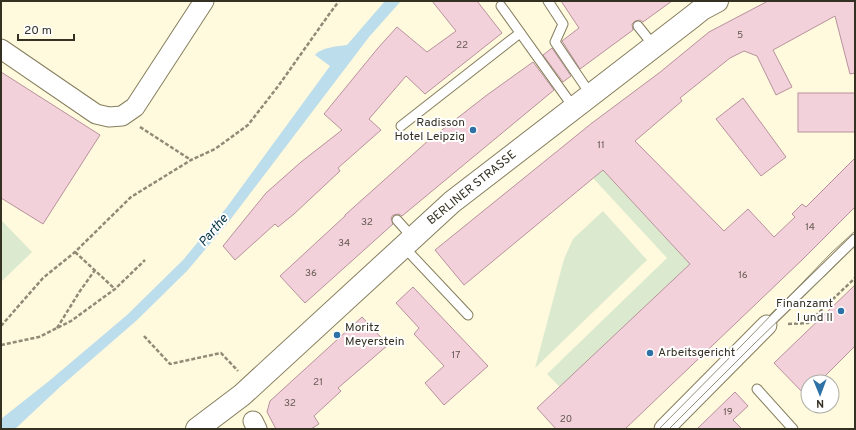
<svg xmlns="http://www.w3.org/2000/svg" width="856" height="430" font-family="Overpass,sans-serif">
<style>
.green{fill:#dbeacf}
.water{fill:#bcddec}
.building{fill:#f3d1da;stroke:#b7929c}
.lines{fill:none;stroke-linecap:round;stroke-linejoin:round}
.lane-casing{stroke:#857e5e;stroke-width:11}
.street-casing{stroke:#857e5e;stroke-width:21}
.secondary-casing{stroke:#857e5e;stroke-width:24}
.path{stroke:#908b77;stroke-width:2.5;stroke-dasharray:4 2;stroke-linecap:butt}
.lane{stroke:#fff;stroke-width:9}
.street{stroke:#fff;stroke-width:19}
.secondary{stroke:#fff;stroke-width:22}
.tram{stroke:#928e79;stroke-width:1}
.poi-dot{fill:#2d71a6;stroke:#fff;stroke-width:1.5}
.labels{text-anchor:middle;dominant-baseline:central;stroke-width:4;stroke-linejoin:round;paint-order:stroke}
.number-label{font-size:10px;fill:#645951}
.poi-label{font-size:12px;fill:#343123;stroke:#fff;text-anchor:end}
.street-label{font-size:12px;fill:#343123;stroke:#fff}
.water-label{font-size:13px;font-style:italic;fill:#023343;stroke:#fff}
</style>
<rect width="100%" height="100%" fill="#fff9dd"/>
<g class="green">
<polygon points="603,170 690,264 560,387 547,374 667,258 593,178"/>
<polygon points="603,211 647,260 535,368 564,259 573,239"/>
<polygon points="1,220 32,252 1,282"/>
</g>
<path class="water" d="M385,1H401L369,37L230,220L187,271L136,321L61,386L15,429H1V419L49,381L127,315L183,260L227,207L330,66L315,55C320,48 338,46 347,45Z"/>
<g class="building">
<polygon points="432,1 477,1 502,33 425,94 406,76 369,119 381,130 338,168 340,171 294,214 278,227 275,224 235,260 223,246 266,193 301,162 342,130 324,114 378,48 397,27 427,52 456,31"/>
<polygon points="561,1 672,1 643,22 640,20 635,21 632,24 633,30 580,69 562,41 579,28"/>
<polygon points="768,1 855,1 855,73 850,74 835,16 773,50 792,87 776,95 757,56 744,51 730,58 680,98 682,101 635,141 724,231 748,209 774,237 795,217 792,214 802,204 806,207 855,158 855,207 803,259 625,429 556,429 537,408 690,264 603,170 464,285 435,250 592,123 659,73 709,32"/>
<polygon points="552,48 571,76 563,82 543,55"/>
<polygon points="533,62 554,90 402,216 399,214 393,215 391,218 393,224 305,303 280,276 345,216 345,215 429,140 487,95"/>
<polygon points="1,72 100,135 43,224 1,198"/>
<rect x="798" y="93" width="57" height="39"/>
<polygon points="743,98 786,157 761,176 716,119"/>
<polygon points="855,285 855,346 819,382 808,382 808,398 774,363"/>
<polygon points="413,287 488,366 444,405 425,383 444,366 414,334 419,328 396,303"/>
<polygon points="362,317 388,345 338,388 341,391 314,416 319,424 311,429 276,429 267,412 270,401"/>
<polygon points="735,392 748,406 733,420 742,429 697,429"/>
</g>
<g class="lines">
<defs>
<g id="lane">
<polyline points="548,1 563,24 555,42 591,95"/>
<polyline points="501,6 574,108"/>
<polyline points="638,26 654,46"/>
<polyline points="401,126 520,33"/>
<polyline points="397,220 413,238"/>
<polyline points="403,246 468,315"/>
<polyline points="767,325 855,239"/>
<polyline points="757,389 793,429"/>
</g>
<g id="street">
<polyline points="1,49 96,114 109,117 122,116 135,107 204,1"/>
<polyline points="253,421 257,429"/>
<polyline points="664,429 767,325"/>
</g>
<polyline id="secondary" points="197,429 242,395 452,202 692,17 702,9 717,1"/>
</defs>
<use href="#lane" class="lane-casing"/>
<use href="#street" class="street-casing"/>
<use href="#secondary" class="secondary-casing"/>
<g class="path">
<polyline points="140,127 191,160"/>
<polyline points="75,252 115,289"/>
<polyline points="788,324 808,323 855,278"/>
<polyline points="1,326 43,278 75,252 131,197 191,160 215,149 248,125 279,85 330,13 339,1"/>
<polyline points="57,328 80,291 95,270"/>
<polyline points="144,336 170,364 221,353 238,371"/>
<polyline points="1,345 39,337 71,321 115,289 145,260"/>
</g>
<use href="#lane" class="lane"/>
<use href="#street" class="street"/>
<use href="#secondary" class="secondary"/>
<g class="tram">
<polyline points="659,429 748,339 831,253 855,231"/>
<polyline points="669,429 755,343 855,246"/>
</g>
</g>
<g class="poi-dot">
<circle cx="473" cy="130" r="4"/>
<circle cx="841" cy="311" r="4"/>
<circle cx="337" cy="335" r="4"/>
<circle cx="650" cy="353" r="4"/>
</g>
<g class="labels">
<g class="number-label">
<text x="740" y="35">5</text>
<text x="462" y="45">22</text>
<text x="601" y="145">11</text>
<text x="367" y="222">32</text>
<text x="810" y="227">14</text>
<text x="344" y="243">34</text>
<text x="311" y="273">36</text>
<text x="743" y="275">16</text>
<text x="456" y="355">17</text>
<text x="318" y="382">21</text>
<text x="290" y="403">32</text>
<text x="728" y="412">19</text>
<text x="566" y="419">20</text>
</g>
<g class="poi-label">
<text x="465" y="123">Radisson<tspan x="465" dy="14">Hotel Leipzig</tspan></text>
<text x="833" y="304">Finanzamt<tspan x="833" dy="14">I und II</tspan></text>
<text x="345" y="328" text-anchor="start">Moritz<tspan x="345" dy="14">Meyerstein</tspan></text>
<text x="658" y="353" text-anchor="start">Arbeitsgericht</text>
</g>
<g class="street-label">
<text transform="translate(472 188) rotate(-39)">BERLINER STRASSE</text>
</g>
<g class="water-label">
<text transform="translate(214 231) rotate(-50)">Parthe</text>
</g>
</g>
<rect width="856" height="430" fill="none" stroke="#343123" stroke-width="4"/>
<g transform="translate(820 394) rotate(179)"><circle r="19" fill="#ffffff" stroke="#aeada7"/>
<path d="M0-3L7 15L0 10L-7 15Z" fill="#2d71a6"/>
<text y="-6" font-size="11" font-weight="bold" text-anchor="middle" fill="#343123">N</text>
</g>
<path d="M18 34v6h56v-6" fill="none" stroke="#343123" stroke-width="2"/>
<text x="24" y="34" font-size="12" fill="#343123" stroke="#ffffff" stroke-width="3" paint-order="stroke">20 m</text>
</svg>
